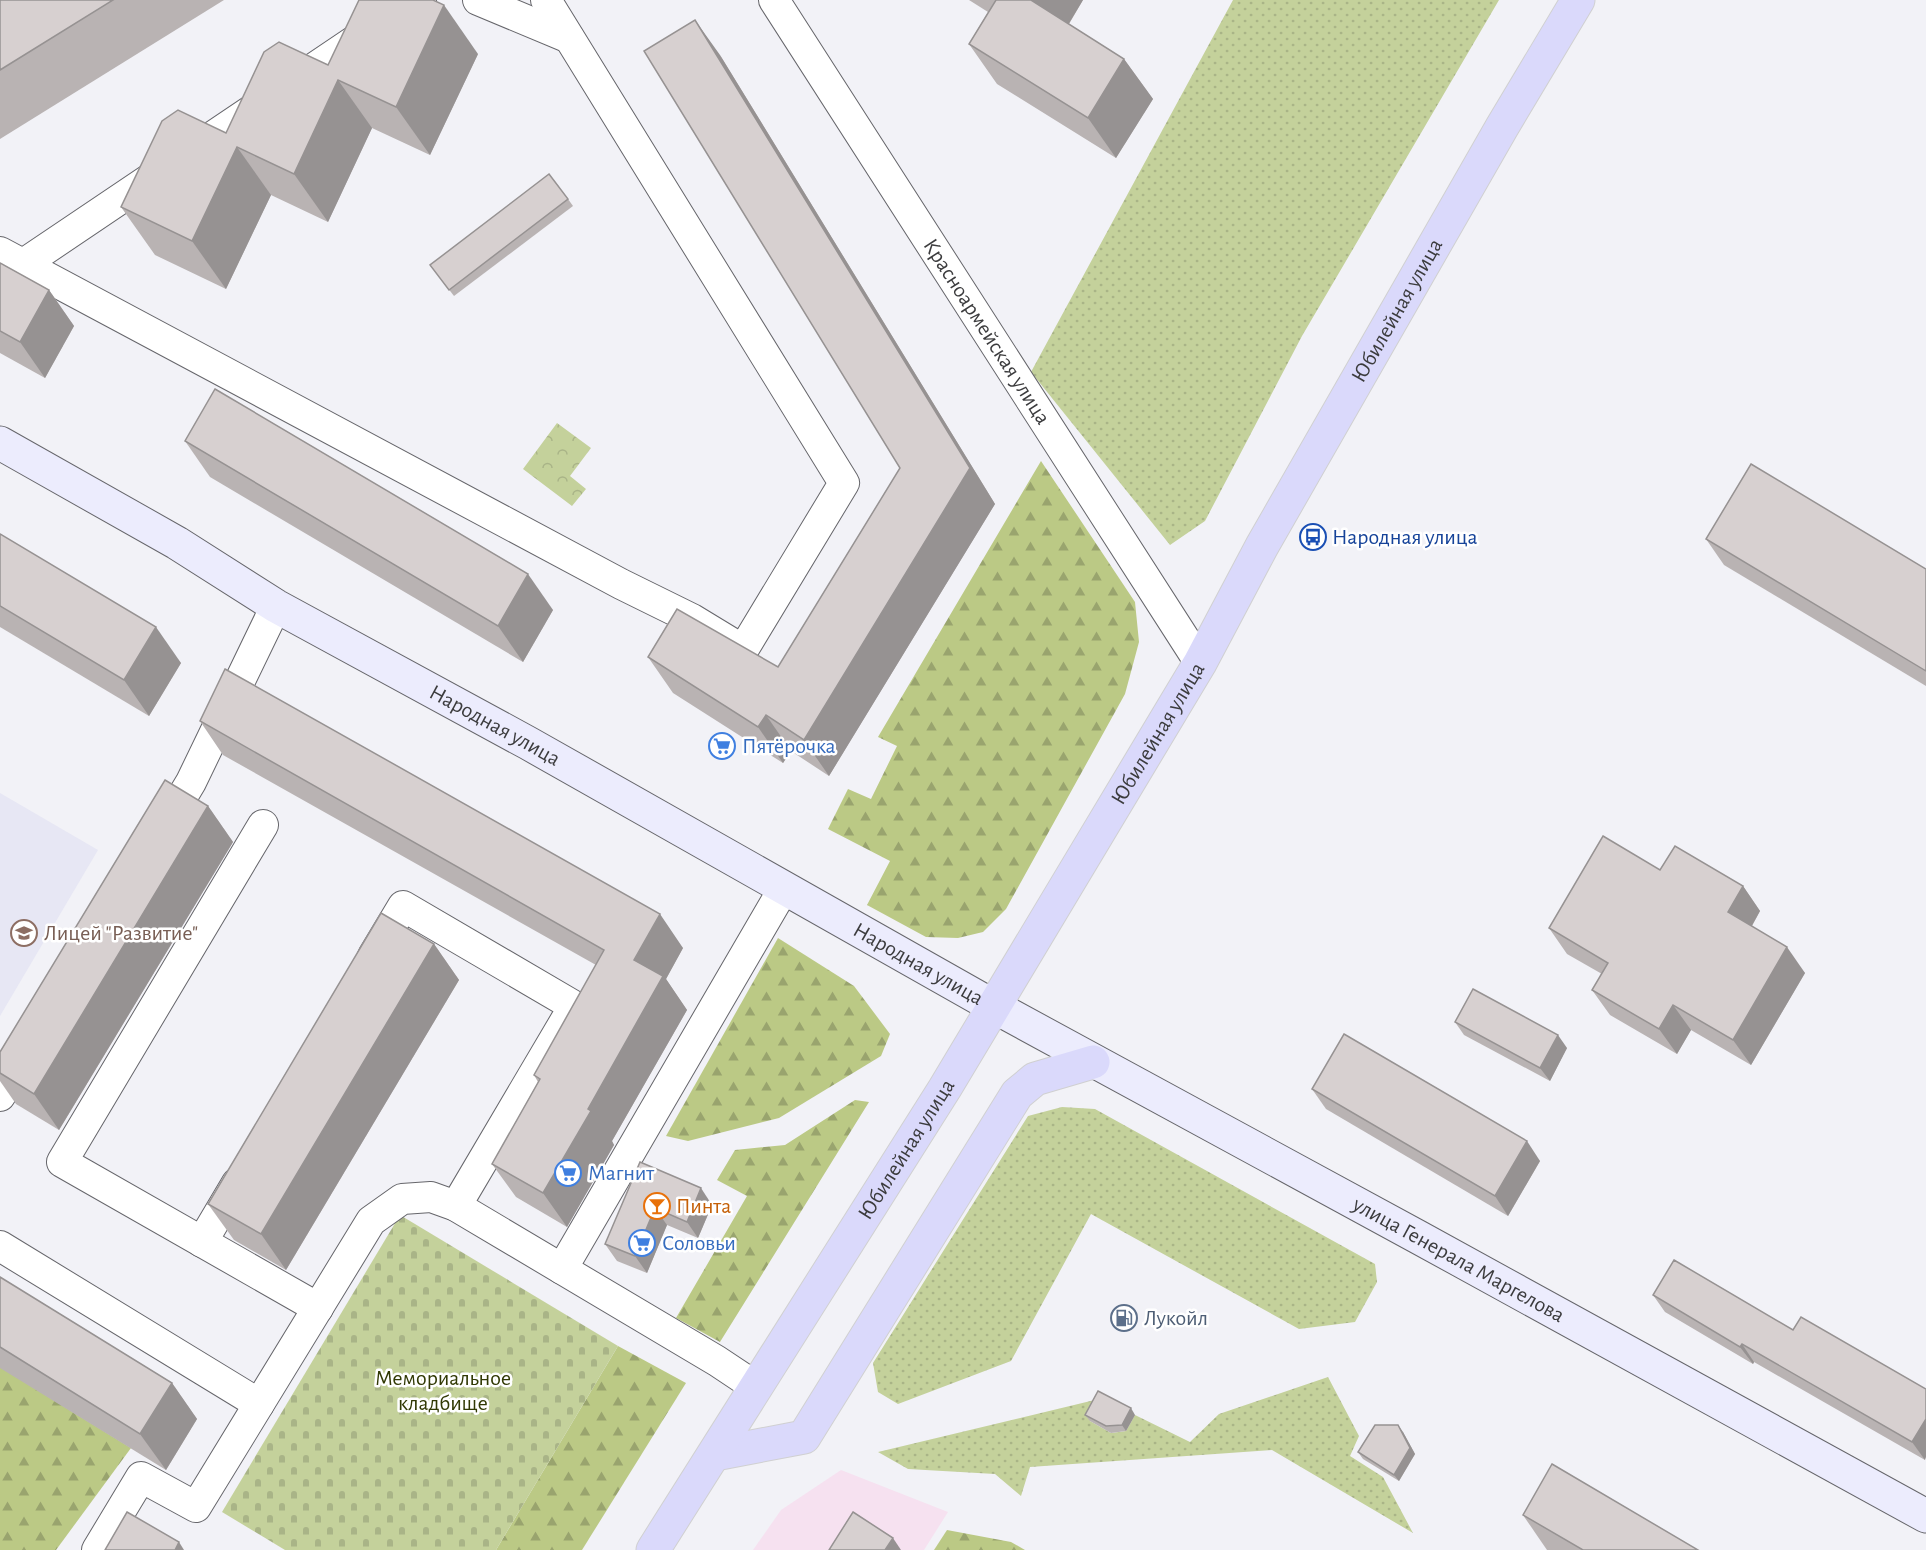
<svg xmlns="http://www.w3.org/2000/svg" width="1926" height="1550" font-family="'Alegreya Sans',sans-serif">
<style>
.commercial{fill:#f6e1f0}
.built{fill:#e7e7f4}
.grass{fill:url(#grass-dots)}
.forest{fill:url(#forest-firs)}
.cemetery{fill:url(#cemetery-stones)}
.park{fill:url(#park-crowns)}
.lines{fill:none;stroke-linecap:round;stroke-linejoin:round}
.street-casing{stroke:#66666b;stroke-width:32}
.secondary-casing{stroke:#66666b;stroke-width:35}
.primary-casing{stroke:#d0d0d1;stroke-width:35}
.street{stroke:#fff;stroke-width:30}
.secondary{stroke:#ececfd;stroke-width:33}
.primary{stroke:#dad9fb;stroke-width:33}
.wall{fill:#b9b3b3}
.shaded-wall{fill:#969292}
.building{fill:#d7d0d0;stroke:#969292;stroke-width:1.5}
.labels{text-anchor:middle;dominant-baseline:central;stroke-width:5;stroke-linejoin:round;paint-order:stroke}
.street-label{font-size:22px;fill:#3c3c3e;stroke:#fff}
.transit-label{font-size:22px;fill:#164399;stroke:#fff;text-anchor:start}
.shop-label{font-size:22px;fill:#366cbe;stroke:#fff;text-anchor:start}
.education-label{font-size:22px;fill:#785e54;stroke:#fff;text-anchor:start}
.food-label{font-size:22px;fill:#c56008;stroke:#fff;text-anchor:start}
.service-label{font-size:22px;fill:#4e5e75;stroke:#fff;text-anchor:start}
.park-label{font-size:22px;fill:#313904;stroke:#fff}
</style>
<defs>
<pattern id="grass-dots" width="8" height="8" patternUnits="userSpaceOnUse" patternTransform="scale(1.5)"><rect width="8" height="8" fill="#c4d19b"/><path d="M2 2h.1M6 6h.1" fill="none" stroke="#a9b487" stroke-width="1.8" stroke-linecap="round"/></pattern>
<pattern id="forest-firs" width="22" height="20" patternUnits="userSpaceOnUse" patternTransform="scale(1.5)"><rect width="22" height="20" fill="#bbc985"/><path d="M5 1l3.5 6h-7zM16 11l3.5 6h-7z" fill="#99a46e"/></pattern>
<pattern id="cemetery-stones" width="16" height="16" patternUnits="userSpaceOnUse" patternTransform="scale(1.5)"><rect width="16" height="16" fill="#c4d19b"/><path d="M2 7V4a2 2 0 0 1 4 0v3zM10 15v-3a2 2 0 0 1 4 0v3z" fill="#a9b487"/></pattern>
<pattern id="park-crowns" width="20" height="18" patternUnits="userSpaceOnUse" patternTransform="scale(1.5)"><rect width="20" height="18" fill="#c4d19b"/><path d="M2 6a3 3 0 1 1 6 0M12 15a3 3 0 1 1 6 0" fill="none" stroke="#a9b487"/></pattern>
</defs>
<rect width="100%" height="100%" fill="#f2f2f7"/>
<polygon class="commercial" points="841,1470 948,1512 924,1550 753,1550 781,1510"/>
<polygon class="built" points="0,793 98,850 0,1016"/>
<g class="grass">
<polygon points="1233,0 1499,0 1302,336 1205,521 1170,545 1031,372"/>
<polygon points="1062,1107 1095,1109 1375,1264 1377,1282 1355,1322 1299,1329 1091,1214 1011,1361 898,1404 878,1392 873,1363 1028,1116"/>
<polygon points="1328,1377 1359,1436 1350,1456 1383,1477 1413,1533 1272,1450 1030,1467 1021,1496 995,1474 908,1469 878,1452 1103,1398 1090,1421 1111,1433 1126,1431 1135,1415 1190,1442 1219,1414"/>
</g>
<g class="forest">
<polygon points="1041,461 1135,602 1139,642 1125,694 1006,909 983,932 958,938 926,937 867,905 890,861 828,829 848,789 871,799 897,746 878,737"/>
<polygon points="778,938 854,986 890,1034 881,1056 779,1118 688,1141 666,1136"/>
<polygon points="855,1100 869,1102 720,1342 676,1318 747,1196 717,1180 735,1150 785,1145"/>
<polygon points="618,1346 686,1383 582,1550 496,1550"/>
<polygon points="0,1367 131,1448 56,1550 0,1550"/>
<polygon points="947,1530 1011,1542 1025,1550 934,1550"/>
</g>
<polygon class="cemetery" points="400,1215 618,1346 496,1550 285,1550 222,1512"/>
<polygon class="park" points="557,423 591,448 570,476 586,489 572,506 523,469"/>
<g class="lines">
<defs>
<g id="street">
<polyline points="478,0 569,38"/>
<path id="s1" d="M774,0L1200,663"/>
<polyline points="0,252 621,584 692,619 743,650 844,483 546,0"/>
<polyline points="22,265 381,23 421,0"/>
<polyline points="263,825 62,1162 318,1308"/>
<polyline points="164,827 191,782 276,606"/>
<polyline points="373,956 403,906 574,1006 456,1206"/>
<polyline points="0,1096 26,1053"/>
<polyline points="202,1242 237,1183"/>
<polyline points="0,1246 259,1404"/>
<polyline points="562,1269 784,888"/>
<polyline points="97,1550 141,1477 196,1507 371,1221 402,1199 431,1197 456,1206 717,1361 756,1387"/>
</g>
<g id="secondary">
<path id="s2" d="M0,443L177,543L276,606L528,743L993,1006L1418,1237L1926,1516"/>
</g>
<g id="primary">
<polyline points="715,1454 804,1437 1017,1094 1035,1079 1093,1062"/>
<path id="s3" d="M653,1550L945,1088L1200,663L1262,546L1502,127L1578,0"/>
</g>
</defs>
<use href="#street" class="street-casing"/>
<use href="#secondary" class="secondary-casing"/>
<use href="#primary" class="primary-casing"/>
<use href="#street" class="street"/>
<use href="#secondary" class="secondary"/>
<use href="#primary" class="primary"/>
</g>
<g class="wall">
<polygon points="0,0 224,0 0,139"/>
<polygon points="969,0 1083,0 1069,24 1124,59 1153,99 1116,158 997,84 969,44 988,12"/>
<polygon points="478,54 430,155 372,128 328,222 271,195 226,289 155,255 121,207 226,133 328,65"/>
<polygon points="720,55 995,504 829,776 791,751 783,763 673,693 648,657 778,667 900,468"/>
<polygon points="568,199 573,206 454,296 430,265"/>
<polygon points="0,263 49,290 74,326 45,378 0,353"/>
<polygon points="185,441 553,610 523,662 210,477"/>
<polygon points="0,534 181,663 149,716 0,627"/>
<polygon points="1706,539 1926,569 1926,686 1724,565"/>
<polygon points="200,721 683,948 666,979 687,1010 612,1141 614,1145 567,1227 516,1197 492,1164 538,1082 534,1075 596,965 223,755"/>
<polygon points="208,806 233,842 59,1130 16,1104 0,1081 0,1052"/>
<polygon points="1660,870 1743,886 1760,911 1752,926 1805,973 1751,1065 1691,1030 1677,1054 1610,1015 1592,990 1602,974 1567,954 1549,928"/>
<polygon points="434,944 459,980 286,1270 234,1240 208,1204"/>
<polygon points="1455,1022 1567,1048 1550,1081 1464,1035"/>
<polygon points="1312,1089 1540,1161 1508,1216 1326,1109"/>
<polygon points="640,1162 712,1205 698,1238 667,1225 647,1273 617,1261 605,1244"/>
<polygon points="0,1277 172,1383 197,1419 166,1470 0,1368"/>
<polygon points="1653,1295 1793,1330 1926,1389 1925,1460 1754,1362 1753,1364 1665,1312"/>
<polygon points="1085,1415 1135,1415 1126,1431 1111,1433 1090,1421"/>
<polygon points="1403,1432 1415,1454 1399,1481 1363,1459 1358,1452"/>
<polygon points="1523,1515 1698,1550 1547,1550"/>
</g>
<g class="shaded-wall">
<polygon points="1031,0 1083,0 1059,40"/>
<polygon points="444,5 478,54 430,155 396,107"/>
<polygon points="695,20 720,55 995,504 829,776 804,740 970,468"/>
<polygon points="1124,59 1153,99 1116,158 1088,118"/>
<polygon points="338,80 372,128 328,222 294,174"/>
<polygon points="237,147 271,195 226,289 192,241"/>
<polygon points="49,290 74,326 45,378 20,342"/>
<polygon points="528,574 553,610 523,662 498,626"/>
<polygon points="156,627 181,663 149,716 124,680"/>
<polygon points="766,715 791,751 783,763 758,727"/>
<polygon points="208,806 233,842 59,1130 34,1094"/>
<polygon points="1743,886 1760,911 1745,938 1728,912"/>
<polygon points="660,914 683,948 666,979 687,1010 612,1141 614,1145 567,1227 543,1193 588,1109 634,960"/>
<polygon points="434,944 459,980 286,1270 261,1234"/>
<polygon points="1787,947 1805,973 1751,1065 1733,1040"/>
<polygon points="1673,1005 1691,1030 1677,1054 1659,1029"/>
<polygon points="1558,1035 1567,1048 1550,1081 1540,1068"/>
<polygon points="1527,1141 1540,1161 1508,1216 1495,1196"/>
<polygon points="701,1188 712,1205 698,1238 687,1222"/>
<polygon points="655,1208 667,1225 647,1273 635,1256"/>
<polygon points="1742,1344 1754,1362 1753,1364 1740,1347"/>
<polygon points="172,1383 197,1419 166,1470 140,1434"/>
<polygon points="1131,1408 1135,1415 1126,1431 1122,1425"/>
<polygon points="1926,1419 1926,1457 1925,1460 1912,1442"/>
<polygon points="1398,1425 1403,1432 1415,1454 1399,1481 1394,1475"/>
<polygon points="893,1538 901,1550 885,1550"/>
<polygon points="179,1542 184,1550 175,1550"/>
</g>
<g class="building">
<polygon points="0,0 113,0 0,70"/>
<polygon points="359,0 433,0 444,5 396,107 338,80 294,174 237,147 192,241 121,207 162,121 178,110 226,133 264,52 279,42 328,65"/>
<polygon points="996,0 1031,0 1124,59 1088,118 969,44"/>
<polygon points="695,20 970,468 804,740 766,715 758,727 648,657 677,609 778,667 900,468 644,51"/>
<polygon points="549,174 568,199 449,290 430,265"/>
<polygon points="0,263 49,290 20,342 0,331"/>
<polygon points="215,389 528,574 498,626 185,441"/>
<polygon points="1751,464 1926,569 1926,671 1706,539"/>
<polygon points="0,534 156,627 124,680 0,606"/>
<polygon points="225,669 660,914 634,960 663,976 588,1109 591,1111 543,1193 492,1164 540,1079 534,1075 604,950 200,721"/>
<polygon points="165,780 208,806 34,1094 0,1073 0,1052"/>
<polygon points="1603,836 1660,870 1675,846 1743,886 1728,912 1787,947 1733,1040 1673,1005 1659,1029 1592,990 1608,963 1549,928"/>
<polygon points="381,913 434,944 261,1234 208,1204"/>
<polygon points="1473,989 1558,1035 1540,1068 1455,1022"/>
<polygon points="1344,1034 1527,1141 1495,1196 1312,1089"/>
<polygon points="640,1162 701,1188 687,1222 655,1208 635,1256 605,1244"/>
<polygon points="1674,1260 1793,1330 1801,1317 1926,1389 1926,1419 1912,1442 1742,1344 1740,1347 1653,1295"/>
<polygon points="0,1277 172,1383 140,1434 0,1347"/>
<polygon points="1098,1391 1131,1408 1122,1425 1106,1426 1085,1415"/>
<polygon points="1375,1425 1398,1425 1410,1448 1394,1475 1358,1452"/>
<polygon points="1552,1464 1698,1550 1583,1550 1523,1515"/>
<polygon points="127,1512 179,1542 175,1550 105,1550"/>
<polygon points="853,1512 893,1538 885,1550 829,1550"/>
</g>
<defs>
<symbol id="bus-ring" viewBox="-11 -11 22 22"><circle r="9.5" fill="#fff" stroke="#1a4fb4" stroke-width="1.5"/><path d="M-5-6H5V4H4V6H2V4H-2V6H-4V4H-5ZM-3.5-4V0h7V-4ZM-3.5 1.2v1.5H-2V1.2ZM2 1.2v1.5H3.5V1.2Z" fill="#1a4fb4"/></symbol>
<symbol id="supermarket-ring" viewBox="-11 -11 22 22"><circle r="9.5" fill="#fff" stroke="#3f7fe0" stroke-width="1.5"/><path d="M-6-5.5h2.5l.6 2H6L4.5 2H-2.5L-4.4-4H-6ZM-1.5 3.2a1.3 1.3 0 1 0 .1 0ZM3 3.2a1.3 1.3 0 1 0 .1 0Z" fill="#3f7fe0"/></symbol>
<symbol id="school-ring" viewBox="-11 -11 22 22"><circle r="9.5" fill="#fff" stroke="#8d6e63" stroke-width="1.5"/><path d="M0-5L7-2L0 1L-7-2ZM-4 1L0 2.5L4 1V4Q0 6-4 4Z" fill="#8d6e63"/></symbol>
<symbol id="bar-ring" viewBox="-11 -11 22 22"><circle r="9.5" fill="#fff" stroke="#e8710a" stroke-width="1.5"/><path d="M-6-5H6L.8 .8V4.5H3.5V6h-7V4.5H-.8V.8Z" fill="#e8710a"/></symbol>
<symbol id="fuel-ring" viewBox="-11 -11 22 22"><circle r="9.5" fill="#fff" stroke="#5c6f8a" stroke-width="1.5"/><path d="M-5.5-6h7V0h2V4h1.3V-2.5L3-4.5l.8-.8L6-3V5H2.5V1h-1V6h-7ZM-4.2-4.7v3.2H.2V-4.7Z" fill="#5c6f8a"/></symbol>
</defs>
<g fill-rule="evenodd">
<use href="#bus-ring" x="1298" y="522" width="30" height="30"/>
<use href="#supermarket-ring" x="707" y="731" width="30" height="30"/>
<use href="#school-ring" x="9" y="918" width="30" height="30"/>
<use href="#supermarket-ring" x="553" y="1158" width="30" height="30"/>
<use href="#bar-ring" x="642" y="1191" width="30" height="30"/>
<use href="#supermarket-ring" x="627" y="1228" width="30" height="30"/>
<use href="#fuel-ring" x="1109" y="1303" width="30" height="30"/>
</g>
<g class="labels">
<g class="street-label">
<text stroke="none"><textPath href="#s3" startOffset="1446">Юбилейная улица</textPath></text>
<text stroke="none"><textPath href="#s1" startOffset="394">Красноармейская улица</textPath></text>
<text stroke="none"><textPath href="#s2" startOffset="570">Народная улица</textPath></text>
<text stroke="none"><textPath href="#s3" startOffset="960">Юбилейная улица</textPath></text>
<text stroke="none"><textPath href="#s2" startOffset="1056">Народная улица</textPath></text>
<text stroke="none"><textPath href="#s3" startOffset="474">Юбилейная улица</textPath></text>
<text stroke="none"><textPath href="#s2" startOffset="1672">улица Генерала Маргелова</textPath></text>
</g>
<g class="transit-label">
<text x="1332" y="537">Народная улица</text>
</g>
<g class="shop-label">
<text x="742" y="746">Пятёрочка</text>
<text x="588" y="1173">Магнит</text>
<text x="662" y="1243">Соловьи</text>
</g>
<g class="education-label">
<text x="44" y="933">Лицей "Развитие"</text>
</g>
<g class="food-label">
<text x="676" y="1206">Пинта</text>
</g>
<g class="service-label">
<text x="1144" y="1318">Лукойл</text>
</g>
<g class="park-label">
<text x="443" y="1378">Мемориальное<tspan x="443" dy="25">кладбище</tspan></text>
</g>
</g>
</svg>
